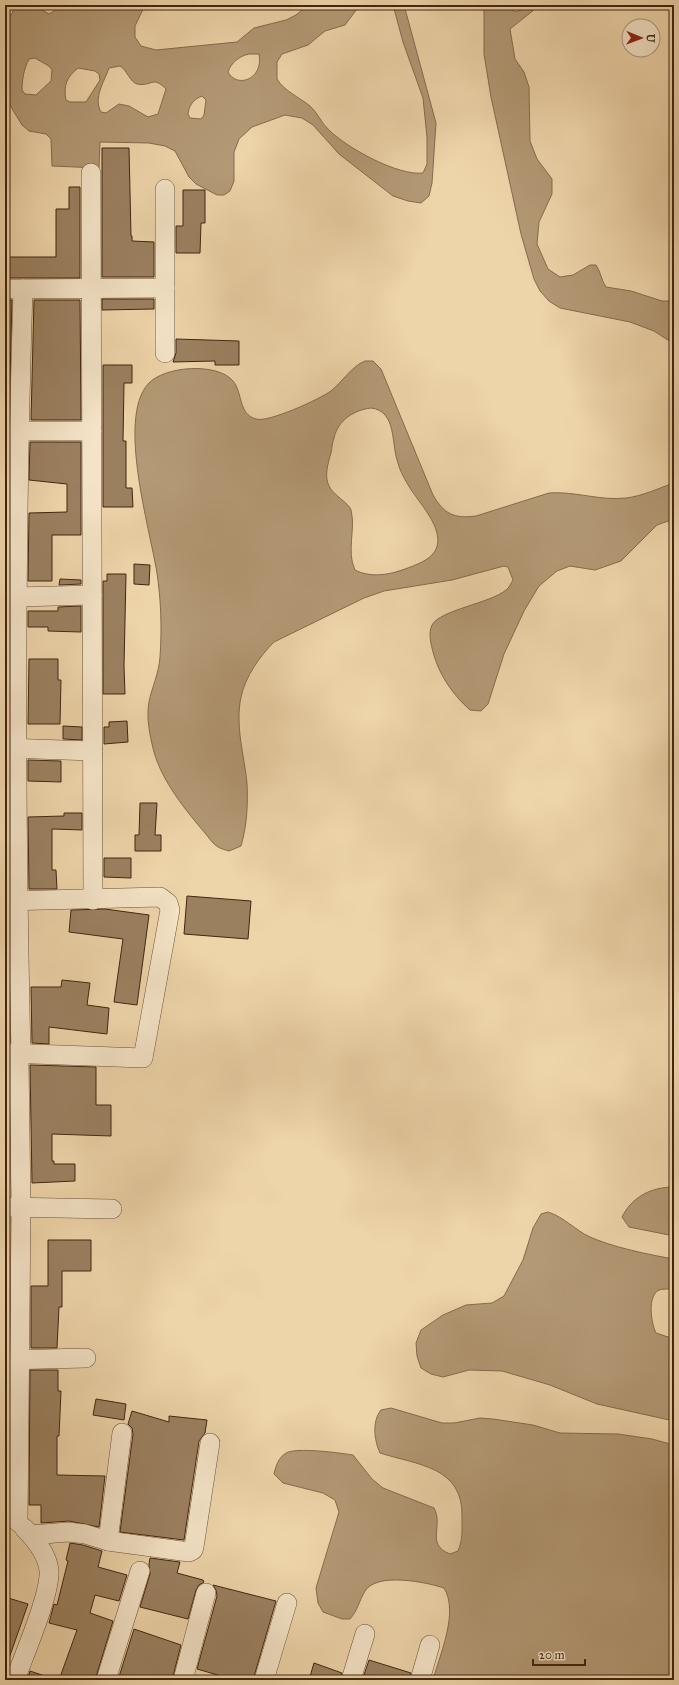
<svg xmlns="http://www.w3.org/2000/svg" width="679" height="1685" font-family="'IM FELL Great Primer',serif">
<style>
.water{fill:#b39975;stroke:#856b4d;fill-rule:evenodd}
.building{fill:#9b8060;stroke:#412610}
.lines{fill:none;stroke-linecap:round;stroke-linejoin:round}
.minor-casing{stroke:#6c5236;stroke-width:20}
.minor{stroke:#f4e3c7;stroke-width:19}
</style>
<rect width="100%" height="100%" fill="#eed4a9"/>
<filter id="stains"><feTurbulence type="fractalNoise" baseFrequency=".005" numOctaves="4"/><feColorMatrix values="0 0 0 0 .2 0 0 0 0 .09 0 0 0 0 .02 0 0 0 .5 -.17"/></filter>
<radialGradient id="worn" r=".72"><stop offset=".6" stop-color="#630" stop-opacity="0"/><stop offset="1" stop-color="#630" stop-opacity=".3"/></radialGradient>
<g class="water">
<path d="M16,5H33L49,14L56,10L57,5H145L135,26V37L141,46L156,50L237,42L254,28L286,20L296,15L308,5H360L345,25L325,31L308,45L282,54L277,62V79C284,91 299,97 310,106C318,113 321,123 329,130C347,148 398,176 423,173L427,164V137L423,98L403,42L393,5H404L436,123L432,183L429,196L421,203L408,201L393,196L339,154L313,125L302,118L285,115L252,127L239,139L234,152V181L230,191L224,195H217L196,184L189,177L175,151L165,146L149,143L100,142L99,168L52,166L51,139L46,134L29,131L22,125L5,97V22L11,15ZM249,54H259C264,79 237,89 228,72C231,63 239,56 249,54ZM35,58L49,66L52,70L51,81L36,95L25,94L22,90C22,80 24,68 29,59ZM120,66C127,70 130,82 137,84C152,87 152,75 166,89L158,114L148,117L129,106L119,104L106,113L101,112C93,98 104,82 109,68ZM78,68L95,71L99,74L100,80L86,102H70L66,100C63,85 67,77 78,68ZM202,96L206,100L204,115L201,119L190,118L188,114C189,105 194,99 202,96Z"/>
<path d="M484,5H510L511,9L516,12L532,5H540L510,29L515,59L524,72L529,87L530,141L537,159L552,179V194L539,222L537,244L548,269L560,277L573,275L590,265H596C601,272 601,280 606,287L631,291L662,301H674V344L654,331L630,322L560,308L549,301L540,291L534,279L521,234L491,97L484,54Z"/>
<path d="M365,361H373L381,369L433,495C444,514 454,519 476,516L549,493C575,491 600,501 626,498C643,496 659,488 674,483V519L657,525L621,561L595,570L570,566L557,571L539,586L524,611L504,654L488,704L481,711L470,710C453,695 439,675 433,652C431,644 428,633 432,625C440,610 491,603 506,590C509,588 511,583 513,580L508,567L504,566L452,580L384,591L364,598L274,642C260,656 245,677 241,697C235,726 244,754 247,783C248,805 247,825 241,846L229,851C226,850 221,849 218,847C213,844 209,838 205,833C186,811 162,781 154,752C150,736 146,719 149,702C152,687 159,673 160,657C162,629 161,600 157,573C150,529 117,419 148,384C164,366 217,362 233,381C243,393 238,414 256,419C268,423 320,399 331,391C342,382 352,366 365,361ZM371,408C397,411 391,444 398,463C400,471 405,480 410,488C419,503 451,535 432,555C425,562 413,566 405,569C389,575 370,578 355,570C346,551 356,530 351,510C349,503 333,495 329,486C324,476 328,463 331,453C332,448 332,443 334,438C338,420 354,410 371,408Z"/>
<path d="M674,1187V1236L629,1227L622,1217C632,1197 651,1187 674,1187Z"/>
<path d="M548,1212C564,1217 575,1230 590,1237C612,1247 650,1255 674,1259V1293L669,1289C666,1289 662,1289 659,1290C647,1296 651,1323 656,1333L674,1339V1421L597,1404L550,1385L502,1371L469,1370L443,1377L431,1374L421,1368L417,1356L416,1343L421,1330L443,1315L466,1305L492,1303L504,1296L523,1260L533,1228L541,1214Z"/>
<path d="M391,1408L442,1423H454L480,1418L493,1419L533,1425L560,1433L618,1434L652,1439L674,1445V1680H433C440,1654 459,1612 444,1588C426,1582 377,1572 365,1591C359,1601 358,1610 350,1619H342L323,1612L318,1603L316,1588L339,1512L335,1500L323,1493L283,1483L274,1474C276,1466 278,1458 286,1453C296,1447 341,1453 353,1455L372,1479L383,1488L434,1508C444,1526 425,1544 450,1554L458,1551C463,1540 462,1529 462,1518C464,1466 417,1465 380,1453C374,1440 372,1421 381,1410Z"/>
</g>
<g class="building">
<polygon points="102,148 129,148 131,236 132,236 132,241 154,242 154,277 102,277"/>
<polygon points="69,187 80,187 80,278 5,278 5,257 56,257 56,209 69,209"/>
<polygon points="183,190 205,190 205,223 201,223 200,253 176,253 176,226 183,226"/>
<polygon points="102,299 154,299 154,309 102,310"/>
<polygon points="5,300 12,300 9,420 5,420"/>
<polygon points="34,300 80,300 81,420 31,420"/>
<polygon points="176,339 239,341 239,365 215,365 215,361 173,362 176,353"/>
<polygon points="103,365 132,365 132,383 124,383 123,441 126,441 126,488 132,488 133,507 103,507"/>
<polygon points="5,442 8,442 8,478 5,477"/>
<polygon points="30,442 81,442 81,535 52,535 52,581 28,581 29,513 67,512 67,484 29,480"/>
<polygon points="134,564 150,565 149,585 134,584"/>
<polygon points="107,574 126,574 124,666 125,694 103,694 103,581 107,581"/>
<polygon points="60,579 81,580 81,584 59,585"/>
<polygon points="81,606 81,632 48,631 48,627 28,627 28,611 58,611 58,607"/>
<polygon points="29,659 58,659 58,680 61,680 60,724 28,724"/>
<polygon points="5,678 6,724 5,724"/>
<polygon points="127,721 128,742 104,744 104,727 109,727 109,722"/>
<polygon points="63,726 82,727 82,740 63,739"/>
<polygon points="28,760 61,761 61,782 28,781"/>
<polygon points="140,803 157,803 155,835 161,835 161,851 135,851 135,835 139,835"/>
<polygon points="64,813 82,813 82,830 52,829 52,870 56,870 57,889 29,889 28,817 64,816"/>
<polygon points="104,858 131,858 131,878 104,877"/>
<polygon points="187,896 251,901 248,939 184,934"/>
<polygon points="105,909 149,915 137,1005 114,1002 123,939 69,932 71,910"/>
<polygon points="62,980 90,983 87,1005 109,1008 107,1034 49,1027 49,1044 32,1043 31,987 61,987"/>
<polygon points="5,987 9,987 10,1042 5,1042"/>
<polygon points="5,1064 8,1064 9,1159 5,1159"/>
<polygon points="30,1065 96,1067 96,1105 111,1105 111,1136 52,1134 52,1161 54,1161 54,1164 75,1164 75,1181 32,1183"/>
<polygon points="48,1240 91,1240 91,1271 62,1271 62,1307 59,1307 57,1348 31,1348 31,1286 48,1286"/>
<rect x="5" y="1286" width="4" height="17"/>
<rect x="5" y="1332" width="4" height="17"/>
<polygon points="30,1370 58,1370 58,1391 61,1391 59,1436 57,1436 57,1475 105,1476 99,1527 69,1521 41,1523 41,1505 29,1505"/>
<polygon points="5,1371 8,1371 7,1505 5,1505"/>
<polygon points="96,1399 126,1404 124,1420 93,1415"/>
<polygon points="132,1411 169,1422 169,1416 207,1420 205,1433 199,1441 184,1540 120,1532 133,1434 132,1428 128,1424"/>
<polygon points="70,1543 83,1545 102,1551 98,1567 127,1575 119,1601 95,1595 90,1613 113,1621 95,1680 59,1680 77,1630 49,1623 54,1604 57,1605 68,1561 66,1560"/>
<polygon points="150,1558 180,1562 177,1573 203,1580 204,1582 199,1585 196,1590 188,1619 140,1607 150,1574 149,1564"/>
<polygon points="213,1585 276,1601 253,1680 235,1680 197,1669 217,1596 216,1590"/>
<polygon points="5,1597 28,1604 7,1664 5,1663"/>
<polygon points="134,1629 181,1645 172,1680 118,1680"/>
<polygon points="369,1660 411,1673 409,1680 370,1680 363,1678"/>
<polygon points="314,1663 342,1673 340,1680 309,1680"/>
<polygon points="30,1671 48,1677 47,1680 27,1680"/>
</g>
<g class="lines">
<defs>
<g id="minor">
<polyline points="91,173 93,900"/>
<polyline points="165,189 165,353"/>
<polyline points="5,289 165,288"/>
<polyline points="5,431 92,431"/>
<polyline points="17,597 92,595"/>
<polyline points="5,748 93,751"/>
<polyline points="5,901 160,897 168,903 170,910 143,1058 5,1053"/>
<polyline points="5,1207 112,1209"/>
<polyline points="5,1360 86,1358"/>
<path d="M18,1522L21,1207L19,1059L21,1054C15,799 15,544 23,289"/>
<polyline points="31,1535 68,1532 85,1534 108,1541 189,1552 193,1550 194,1547 210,1443"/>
<polyline points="108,1541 122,1433"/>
<path d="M15,1680C24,1655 51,1593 49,1570C47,1555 35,1539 24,1528"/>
<polyline points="106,1680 140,1571"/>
<polyline points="183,1680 206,1593"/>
<polyline points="264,1680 287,1603"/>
<polyline points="351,1680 365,1634"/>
<polyline points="420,1680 430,1645"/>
</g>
</defs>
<use href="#minor" class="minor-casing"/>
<use href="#minor" class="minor"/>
</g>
<rect width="679" height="1685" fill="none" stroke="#eed4a9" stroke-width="20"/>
<rect x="6" y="6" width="667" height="1673" fill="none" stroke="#412610" stroke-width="2"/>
<rect x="10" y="10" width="659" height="1665" fill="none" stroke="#412610"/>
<g transform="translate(641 38) rotate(91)"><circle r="19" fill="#f4e3c7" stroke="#ac977e"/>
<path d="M0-3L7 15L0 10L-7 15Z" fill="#8f2418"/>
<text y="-6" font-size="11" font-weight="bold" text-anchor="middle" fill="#412610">U</text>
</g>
<path d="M533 1659v6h52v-6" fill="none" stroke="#412610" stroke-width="2"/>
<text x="539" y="1659" font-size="12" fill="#412610" stroke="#f4e3c7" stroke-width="3" paint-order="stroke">20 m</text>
<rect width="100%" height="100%" filter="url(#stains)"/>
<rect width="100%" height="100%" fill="url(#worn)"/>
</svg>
